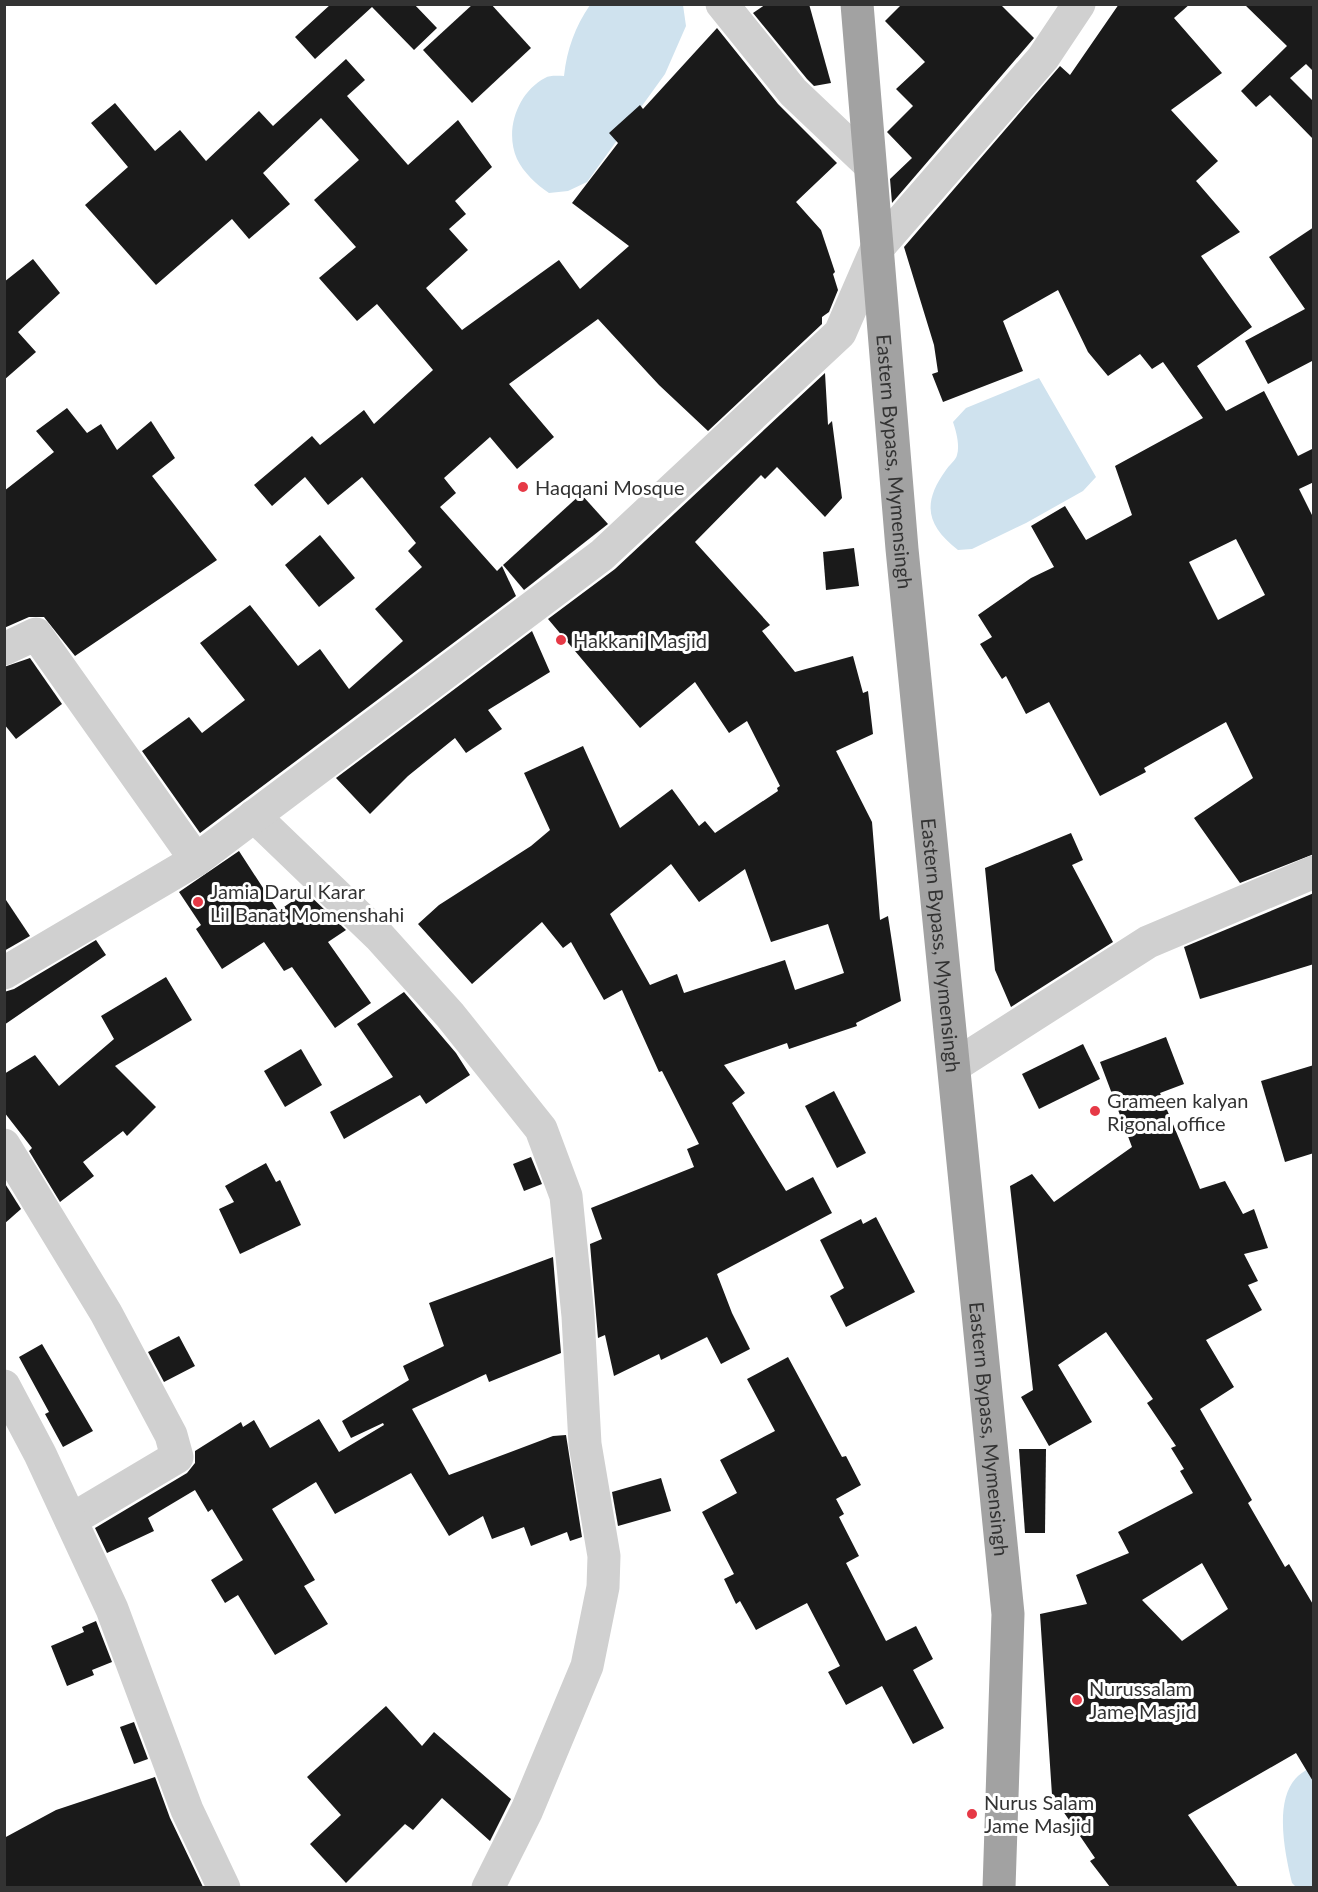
<svg xmlns="http://www.w3.org/2000/svg" width="1318" height="1892" font-family="Lato,sans-serif">
<style>
.water{fill:#cfe2ee}
.building{fill:#1a1a1a;fill-rule:evenodd}
.lines{fill:none;stroke-linecap:round;stroke-linejoin:round}
.minor{stroke:#d0d0d0;stroke-width:33}
.tertiary{stroke:#d0d0d0;stroke-width:33}
.trunk{stroke:#a2a2a2;stroke-width:33}
.poi-dot{fill:#e63946;stroke:#fff;stroke-width:2}
.labels{text-anchor:middle;dominant-baseline:central;stroke-width:6;stroke-linejoin:round;paint-order:stroke}
.street-label{font-size:20px;fill:#333;stroke:#fff}
.poi-label{font-size:20px;fill:#333;stroke:#fff;text-anchor:start}
</style>
<rect width="100%" height="100%" fill="#fff"/>
<g class="water">
<path d="M590,5H683L686,26L665,74L587,182L568,191L549,193C537,185 523,172 517,159C504,130 518,92 545,78C550,75 558,76 564,76C567,49 575,27 590,5Z"/>
<path d="M1039,378L1096,477L1083,491L1026,523L972,549L958,550C926,525 922,503 946,470C949,465 956,460 957,455C960,445 956,431 953,422L966,408Z"/>
<path d="M1313,1765V1887H1296L1292,1883C1285,1854 1273,1799 1298,1776C1302,1772 1309,1769 1313,1765Z"/>
</g>
<g class="building">
<polygon points="331,4 414,4 437,28 414,50 372,7 315,59 295,37"/>
<polygon points="473,4 491,4 531,48 472,103 423,50"/>
<polygon points="766,4 809,4 831,83 814,86 807,79 753,13"/>
<polygon points="902,4 1000,4 1034,38 892,203 890,179 912,158 887,132 913,106 896,89 925,62 885,21"/>
<path d="M1119,4H1190L1174,18L1222,73L1171,110L1218,161L1196,181L1240,232L1201,256L1252,327L1197,366L1226,411L1264,391L1298,456L1314,448V482L1299,489L1314,519V854L1240,883L1194,818L1253,778L1226,722L1144,768L1146,772L1100,796L1049,702L1026,714L1006,676L1002,679L980,644L992,637L978,615L1031,578L1054,567L1031,526L1065,506L1086,540L1132,515L1115,466L1203,418L1163,362L1152,369L1140,354L1108,376L1088,352L1058,290L1003,321L1023,371L943,402L932,374L938,372L934,345L904,247L1060,66L1070,75ZM1236,539L1265,595L1218,620L1189,562Z"/>
<polygon points="1244,4 1314,4 1314,72 1306,64 1290,78 1314,102 1314,140 1270,95 1256,107 1241,91 1287,46"/>
<polygon points="717,28 778,104 837,163 796,202 821,230 835,272 833,274 838,290 829,312 822,317 822,324 708,431 659,385 598,319 509,384 554,437 517,469 490,437 444,478 456,493 440,507 497,571 502,566 516,596 200,833 142,751 189,717 202,733 245,700 200,643 250,605 298,666 320,649 349,689 403,641 375,609 422,567 408,551 416,543 362,477 328,505 305,477 272,506 254,485 312,436 320,445 364,410 374,424 433,370 377,304 357,321 319,278 356,247 314,200 359,160 321,118 263,173 290,204 249,239 232,219 156,285 85,205 128,167 91,123 115,103 155,151 180,130 206,161 259,111 273,126 346,59 365,80 347,96 408,165 458,120 492,167 455,201 466,214 449,229 468,250 426,288 462,330 559,260 580,289 629,246 572,203 618,143 609,133 640,105 643,109"/>
<polygon points="1314,227 1314,360 1268,384 1245,341 1305,309 1269,257"/>
<polygon points="33,259 60,293 18,332 36,352 4,380 4,282"/>
<path d="M825,373L828,425L832,421L842,498L825,517L777,467L765,479L761,475L695,542L770,625L762,631L795,672L853,656L863,693L868,691L873,734L836,751L872,822L880,920L888,916L901,1001L856,1023L857,1026L789,1049L787,1043L724,1065L745,1093L732,1103L786,1191L813,1177L832,1213L717,1274L732,1313L750,1349L721,1364L707,1337L661,1360L659,1354L614,1376L605,1335L598,1338L590,1244L602,1239L591,1208L694,1167L687,1149L699,1144L662,1071L659,1072L622,990L604,1000L571,942L563,948L542,922L472,984L418,924L439,905L531,846L550,830L524,773L583,746L620,828L672,789L699,826L705,821L715,833L778,791L777,788L780,786L747,721L729,733L695,682L640,728L548,619L615,569ZM671,864L699,902L745,869L771,942L828,924L844,973L795,990L785,960L684,993L677,974L650,985L610,914Z"/>
<polygon points="67,408 87,433 101,424 117,450 151,421 175,458 152,476 217,560 75,656 44,617 29,617 4,628 4,491 54,452 36,431"/>
<polygon points="581,494 608,524 524,590 503,565"/>
<polygon points="320,535 355,578 319,607 285,565"/>
<polygon points="854,548 859,586 826,590 823,552"/>
<polygon points="532,631 550,672 488,710 502,729 466,753 455,738 408,776 370,814 336,778"/>
<polygon points="30,658 62,704 16,739 4,724 4,667"/>
<polygon points="1071,833 1083,860 1072,865 1113,942 1011,1007 995,970 985,868"/>
<polygon points="239,851 278,911 306,892 346,930 328,942 371,1003 335,1028 292,967 284,971 264,942 222,969 196,929 201,925 179,892"/>
<polygon points="1314,893 1314,964 1200,999 1184,947"/>
<polygon points="4,897 30,936 4,951"/>
<polygon points="96,940 106,955 4,1025 4,992 14,989"/>
<polygon points="166,977 192,1020 115,1066 156,1107 127,1136 123,1131 83,1162 94,1176 60,1202 29,1151 32,1148 4,1112 4,1074 35,1055 59,1086 114,1039 101,1016"/>
<polygon points="404,992 456,1053 470,1075 426,1104 420,1095 344,1139 330,1112 393,1077 357,1024"/>
<path d="M1166,1037L1184,1084L1160,1093L1200,1189L1225,1181L1243,1214L1254,1209L1268,1248L1244,1254L1258,1281L1248,1285L1262,1310L1206,1340L1234,1387L1200,1409L1252,1500L1248,1503L1285,1567L1289,1564L1314,1606V1783L1296,1753L1188,1815L1238,1887H1110L1090,1861L1095,1858L1052,1795L1040,1614L1087,1604L1076,1575L1129,1553L1118,1532L1193,1493L1180,1471L1184,1469L1171,1448L1176,1446L1147,1403L1153,1399L1106,1332L1058,1365L1092,1422L1049,1446L1021,1397L1033,1390L1010,1186L1032,1174L1054,1202L1132,1147L1100,1062ZM1202,1563L1228,1609L1182,1641L1142,1600Z"/>
<polygon points="1083,1044 1100,1079 1039,1109 1022,1074"/>
<polygon points="301,1049 322,1085 285,1107 264,1071"/>
<polygon points="1314,1065 1314,1153 1285,1162 1261,1081"/>
<polygon points="834,1091 866,1153 837,1168 805,1106"/>
<polygon points="531,1157 542,1184 524,1191 513,1164"/>
<polygon points="266,1163 276,1182 280,1180 301,1225 240,1254 219,1209 234,1202 225,1186"/>
<polygon points="4,1182 21,1209 4,1224"/>
<polygon points="876,1217 915,1292 846,1327 830,1296 844,1288 820,1240 861,1219 863,1224"/>
<polygon points="553,1257 561,1353 489,1382 486,1374 412,1409 449,1475 553,1436 566,1435 582,1537 570,1541 567,1532 531,1546 524,1527 492,1539 483,1516 449,1536 411,1473 335,1514 316,1482 272,1509 315,1580 304,1586 328,1624 275,1655 238,1595 225,1603 211,1580 243,1560 212,1509 208,1512 195,1490 148,1518 154,1531 107,1553 95,1528 187,1473 195,1463 195,1451 241,1422 243,1427 254,1420 270,1448 319,1419 339,1452 384,1425 383,1423 351,1438 342,1421 409,1380 403,1366 444,1346 429,1303"/>
<polygon points="179,1336 195,1366 164,1382 148,1352"/>
<polygon points="42,1344 93,1431 63,1447 45,1414 49,1412 19,1357"/>
<polygon points="788,1357 842,1457 846,1456 861,1485 836,1499 844,1514 839,1517 859,1556 846,1563 886,1641 916,1626 933,1659 913,1670 944,1728 913,1744 882,1686 846,1705 828,1672 840,1666 807,1603 756,1630 740,1601 736,1604 724,1579 734,1574 702,1512 737,1493 720,1460 775,1431 747,1379"/>
<polygon points="1019,1449 1046,1449 1045,1533 1025,1533"/>
<polygon points="661,1478 671,1511 618,1526 612,1492"/>
<polygon points="96,1621 112,1662 92,1670 94,1675 67,1686 51,1646 84,1632 82,1627"/>
<polygon points="386,1706 422,1746 434,1732 511,1799 490,1841 442,1798 413,1830 405,1824 346,1883 310,1844 341,1815 307,1777"/>
<polygon points="134,1722 148,1759 134,1764 120,1727"/>
<polygon points="155,1777 170,1818 203,1887 4,1887 4,1838 56,1810"/>
</g>
<g class="lines">
<g class="minor">
<polyline points="722,4 793,92 869,164"/>
<polyline points="4,649 36,634 196,860"/>
<polyline points="254,816 379,936 450,1015 541,1129 566,1196 578,1316 585,1444 604,1556 603,1587 587,1666 527,1810 488,1888"/>
<polyline points="4,1145 106,1313 171,1435 177,1457 71,1520"/>
<polyline points="4,1386 40,1454 112,1609 187,1810 224,1888"/>
</g>
<g class="tertiary">
<polyline points="4,973 196,860 602,555 840,333 876,250 1043,58 1079,4"/>
<polyline points="954,1066 1148,942 1314,872"/>
</g>
<path class="trunk" id="s1" d="M857,4L902,549L1008,1614L999,1888"/>
</g>
<g class="poi-dot">
<circle cx="523" cy="487" r="6"/>
<circle cx="561" cy="640" r="6"/>
<circle cx="198" cy="902" r="6"/>
<circle cx="1095" cy="1111" r="6"/>
<circle cx="1077" cy="1700" r="6"/>
<circle cx="972" cy="1814" r="6"/>
</g>
<g class="labels">
<g class="street-label">
<text stroke="none"><textPath href="#s1" startOffset="459">Eastern Bypass, Mymensingh</textPath></text>
<text stroke="none"><textPath href="#s1" startOffset="945">Eastern Bypass, Mymensingh</textPath></text>
<text stroke="none"><textPath href="#s1" startOffset="1431">Eastern Bypass, Mymensingh</textPath></text>
</g>
<g class="poi-label">
<text x="535" y="487">Haqqani Mosque</text>
<text x="573" y="640">Hakkani Masjid</text>
<text x="210" y="891">Jamia Darul Karar<tspan x="210" dy="23">Lil Banat Momenshahi</tspan></text>
<text x="1107" y="1100">Grameen kalyan<tspan x="1107" dy="23">Rigonal office</tspan></text>
<text x="1089" y="1688">Nurussalam<tspan x="1089" dy="23">Jame Masjid</tspan></text>
<text x="984" y="1802">Nurus Salam<tspan x="984" dy="23">Jame Masjid</tspan></text>
</g>
</g>
<rect width="1318" height="1892" fill="none" stroke="#333333" stroke-width="12"/>
</svg>
